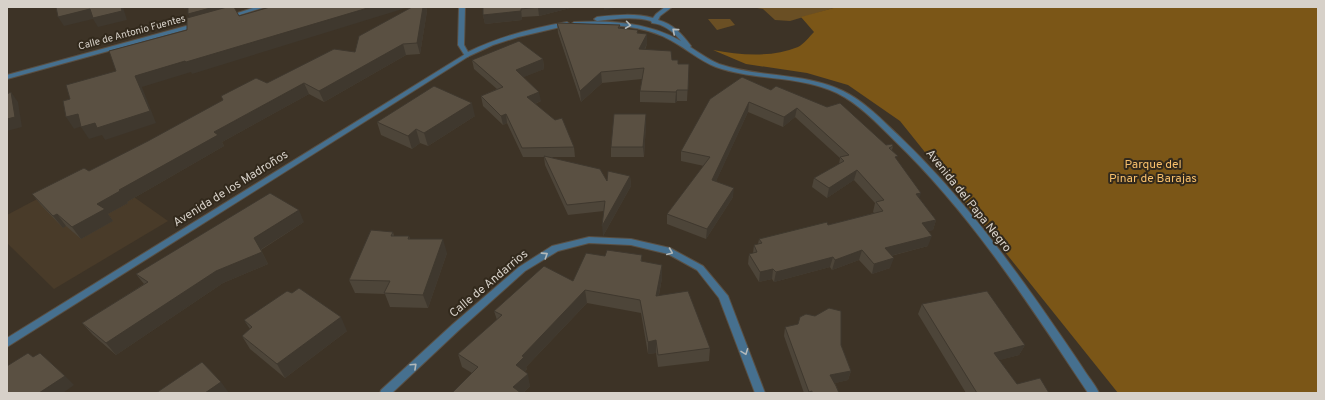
<svg xmlns="http://www.w3.org/2000/svg" width="1325" height="400" font-family="Overpass,sans-serif">
<style>
.built{fill:#493b29}
.green{fill:#6a4f24}
.forest{fill:#7b5617}
.lines{fill:none;stroke-linecap:round;stroke-linejoin:round}
.minor-casing{stroke:#594f43;stroke-width:2}
.tertiary-casing{stroke:#594f43;stroke-width:2}
.minor{fill:#46708f;fill-rule:evenodd}
.tertiary{fill:#46708f;fill-rule:evenodd}
.wall{fill:#4d4539}
.shaded-wall{fill:#3f382e}
.building{fill:#5a5042;stroke:#3f382e}
.oneway{stroke:#b3b9ba}
.labels{text-anchor:middle;dominant-baseline:central;stroke-width:4;stroke-linejoin:round;paint-order:stroke}
.far-street-label{font-size:10px;fill:#d7d1c9;stroke:#32291c}
.park-label{font-size:12px;fill:#f7bf6b;stroke:#32291c}
.street-label{font-size:12px;fill:#d7d1c9;stroke:#32291c}
</style>
<rect width="100%" height="100%" fill="#3d3326"/>
<polygon class="built" points="94,169 168,221 54,289 7,243 7,215"/>
<g class="green">
<polygon points="751,7 837,7 790,21 775,20 763,9"/>
<polygon points="708,19 730,19 735,25 717,30"/>
</g>
<path class="forest" d="M837,7H1318V393H1118L900,121L848,85L807,73L746,64L713,50C740,55 771,58 798,47C804,44 809,37 814,32L801,17Z"/>
<g class="lines">
<defs>
<g id="minor">
<polygon points="256,7 265,7 230,18 228,19 225,17"/>
<path d="M459,7H465L464,45L468,52C500,36 533,28 567,22L570,24L569,25L518,37L493,45L467,57L465,56L458,45Z"/>
<path d="M665,7H672L660,16L658,20C673,24 682,34 691,46L690,47C700,53 709,60 719,64C759,78 804,72 843,91C864,101 882,120 899,136C961,195 1011,263 1059,333C1068,346 1077,359 1086,373C1090,379 1096,386 1099,393H1088C1029,304 971,214 894,140C877,123 859,104 837,93C799,75 755,81 716,67C700,61 687,49 672,41C642,24 608,24 574,26L571,24L574,22C611,20 648,22 681,41C673,31 663,24 652,23L651,21C634,16 615,19 597,21L594,19L597,17C616,15 635,13 653,18L656,14Z"/>
<polygon points="197,23 199,24 199,26 7,79 7,75"/>
<polygon points="589,237 631,239 670,248 703,266 728,296 765,393 755,393 719,298 697,270 668,254 631,245 589,243 558,251 525,271 459,330 392,393 380,393 381,390 453,324 519,267 552,246"/>
</g>
<polygon id="tertiary" points="467,53 469,54 469,56 7,347 7,338"/>
</defs>
<use href="#minor" class="minor-casing"/>
<use href="#tertiary" class="tertiary-casing"/>
<use href="#minor" class="minor"/>
<use href="#tertiary" class="tertiary"/>
</g>
<g class="wall">
<polygon points="423,7 426,7 427,11 420,54 406,55 324,102 309,94 222,142 224,146 127,202 128,203 108,214 113,221 81,239 66,226 63,228 41,205 32,194 89,171 267,83 355,52"/>
<polygon points="483,7 574,7 539,16 522,17 522,20 485,24 483,15"/>
<polygon points="557,23 620,25 620,28 638,30 638,33 647,34 647,44 645,50 672,60 678,64 689,64 687,101 677,101 675,103 640,102 640,91 642,79 602,83 581,102 558,33"/>
<polygon points="543,59 544,69 523,77 541,101 535,104 574,147 575,157 551,157 607,181 630,176 631,186 603,236 604,211 568,215 545,165 544,157 523,157 507,123 503,125 483,106 481,96 497,89 474,69 472,60"/>
<polygon points="742,77 886,145 893,146 892,150 897,161 919,198 936,220 933,230 928,231 928,246 891,256 890,268 872,274 859,260 832,270 830,267 774,282 772,279 759,282 748,264 749,254 753,253 754,245 758,244 759,239 828,225 874,213 873,212 875,203 854,180 827,198 812,187 814,178 839,164 840,158 795,117 783,127 748,112 716,181 733,197 706,239 667,224 667,214 704,166 681,161 681,151"/>
<polygon points="646,114 646,124 644,157 611,157 611,147"/>
<polygon points="475,116 428,146 420,143 412,149 381,135 377,122"/>
<polygon points="304,222 261,250 268,264 223,283 116,355 93,335 82,323 144,284 136,274"/>
<polygon points="393,232 394,236 409,236 410,239 447,253 428,308 390,307 385,294 355,293 349,280"/>
<polygon points="642,255 642,262 662,265 662,278 659,295 710,348 709,361 658,367 656,353 648,354 641,313 587,303 526,367 527,369 525,371 530,386 523,393 452,393 472,373 462,367 458,354 497,320 494,311 573,281 605,256"/>
<polygon points="922,304 1025,345 1019,355 999,360 1017,384 1049,393 966,393 918,314"/>
<polygon points="244,320 347,331 285,378 250,349 242,336 250,329"/>
<polygon points="785,327 841,345 851,371 848,380 835,383 839,393 804,393 784,336"/>
</g>
<g class="shaded-wall">
<polygon points="123,7 127,20 98,27 93,19 64,26 58,17 90,9"/>
<polygon points="183,7 192,7 192,8 184,9"/>
<polygon points="214,7 233,7 192,23 188,14"/>
<polygon points="371,7 409,7 192,74 191,72 142,87 156,123 105,140 102,135 89,139 81,127 95,123 135,76"/>
<polygon points="423,7 426,7 427,11 420,54 417,43"/>
<polygon points="538,7 574,7 539,16"/>
<polygon points="604,7 620,7 604,10"/>
<polygon points="521,9 522,20 485,24 483,15"/>
<polygon points="647,34 647,44 639,60 639,49"/>
<polygon points="403,44 406,55 324,102 319,91"/>
<polygon points="543,59 544,69 517,80 516,70"/>
<polygon points="601,72 602,83 581,102 580,91"/>
<polygon points="304,83 309,94 222,142 224,146 127,202 128,203 108,214 113,221 81,239 72,227 97,204 214,132"/>
<polygon points="677,90 677,101 675,103 676,92"/>
<polygon points="11,92 18,102 22,127 7,131 7,119"/>
<polygon points="539,92 541,101 529,106 527,97"/>
<polygon points="749,102 748,112 712,190 712,180"/>
<polygon points="472,103 475,116 428,146 424,133"/>
<polygon points="797,108 795,117 783,127 784,117"/>
<polygon points="78,114 85,125 74,129 66,117"/>
<polygon points="506,114 507,123 503,125 501,116"/>
<polygon points="646,114 646,124 644,157 643,147"/>
<polygon points="416,129 420,143 412,149 408,136"/>
<polygon points="857,170 854,180 827,198 829,188"/>
<polygon points="630,176 631,186 603,236 602,226"/>
<polygon points="734,188 733,197 706,239 707,229"/>
<polygon points="921,193 918,203 916,194"/>
<polygon points="299,210 304,222 260,250 254,238"/>
<polygon points="57,214 66,226 63,228 53,216"/>
<polygon points="936,220 933,230 919,233 922,223"/>
<polygon points="932,236 928,246 882,258 885,248"/>
<polygon points="443,239 447,253 428,308 423,295"/>
<polygon points="862,250 859,260 832,270 835,260"/>
<polygon points="262,252 268,264 223,283 116,355 106,343 216,271"/>
<polygon points="833,257 830,267 774,282 776,272"/>
<polygon points="894,258 890,268 872,274 874,264"/>
<polygon points="662,265 662,278 656,309 656,296"/>
<polygon points="773,269 772,279 759,282 760,272"/>
<polygon points="585,290 587,303 526,367 527,369 519,377 516,365 522,356"/>
<polygon points="341,317 347,331 285,378 277,364"/>
<polygon points="656,340 656,353 648,354 648,342"/>
<polygon points="1025,345 1019,355 989,363 994,353"/>
<polygon points="851,371 848,380 828,385 830,375"/>
<polygon points="528,374 530,386 523,393 515,393 513,387"/>
<polygon points="65,376 74,385 63,393 39,393"/>
<polygon points="221,382 229,393 205,393"/>
</g>
<g class="building">
<polygon points="56,7 121,7 122,11 93,18 90,9 58,17"/>
<polygon points="188,7 214,7 188,14"/>
<polygon points="227,7 234,7 239,16 270,7 371,7 186,62 185,61 135,76 150,111 97,128 95,123 81,127 78,114 66,117 63,101 70,99 66,85 116,71 109,51 187,30 187,18"/>
<polygon points="412,7 423,7 417,43 403,44 319,91 304,83 214,132 218,135 119,190 120,191 97,204 105,209 72,227 57,214 53,216 32,194 84,168 89,171 148,141 223,100 221,96 256,78 267,83 334,49 355,52 359,36"/>
<polygon points="483,7 539,7 521,9 521,11 483,15"/>
<polygon points="557,23 620,25 618,28 638,30 637,33 647,34 639,49 671,51 672,60 678,60 678,64 689,64 688,90 677,90 676,92 640,91 644,68 601,72 580,91"/>
<polygon points="519,41 543,59 516,70 539,92 527,97 555,120 562,118 574,147 522,148 506,114 501,116 481,96 503,87 472,60"/>
<polygon points="742,77 771,90 776,86 827,107 840,103 886,145 892,144 893,146 889,148 898,156 895,157 921,193 916,194 936,220 922,223 932,236 885,248 894,258 874,264 862,250 835,260 833,257 776,272 773,269 760,272 749,254 757,252 754,245 762,243 759,239 827,222 828,225 883,211 876,202 884,200 857,170 829,188 814,178 844,161 840,157 849,155 797,108 784,117 749,102 712,180 734,188 707,229 667,214 710,157 681,151 710,99"/>
<polygon points="434,86 472,103 424,133 416,129 408,136 377,122"/>
<polygon points="11,92 15,117 7,119 7,94"/>
<polygon points="614,114 646,114 643,147 611,147"/>
<polygon points="544,156 600,169 607,181 608,171 630,176 602,226 605,201 567,205"/>
<polygon points="270,193 299,210 254,238 262,252 216,271 106,343 82,323 148,282 136,274"/>
<polygon points="371,230 393,232 391,236 409,236 408,239 443,239 423,295 384,293 390,281 349,280"/>
<polygon points="607,250 642,255 641,261 662,265 656,296 688,291 710,348 658,355 656,340 648,342 640,300 585,290 522,356 524,357 516,365 528,374 513,387 521,393 452,393 478,367 458,354 502,315 494,311 544,266 573,281 586,253 605,256"/>
<polygon points="299,288 341,317 277,364 242,336 252,327 244,320 287,291 292,293"/>
<polygon points="987,291 1025,345 994,353 1017,384 1040,378 1049,393 977,393 922,304"/>
<polygon points="829,308 841,311 841,345 851,371 830,375 836,386 839,393 812,393 812,391 809,392 785,327 798,324 800,317 806,314 815,316"/>
<polygon points="28,353 33,357 40,353 65,376 39,393 7,393 7,366"/>
<polygon points="202,362 221,382 205,393 156,393"/>
</g>
<defs><path id="oneway-chevron" d="M-2-3.5L2.5 0L-2 3.5" fill="none" stroke-width="1.6" stroke-linecap="round" stroke-linejoin="round"/></defs>
<g class="oneway">
<use href="#oneway-chevron" transform="translate(628 25) rotate(8)"/>
<use href="#oneway-chevron" transform="translate(675 31) rotate(-140)"/>
<use href="#oneway-chevron" transform="translate(670 252) rotate(22)"/>
<use href="#oneway-chevron" transform="translate(545 255) rotate(-33)"/>
<use href="#oneway-chevron" transform="translate(745 352) rotate(69)"/>
<use href="#oneway-chevron" transform="translate(414 366) rotate(-43)"/>
</g>
<g class="labels">
<g class="far-street-label">
<text transform="translate(132 33) rotate(-15)">Calle de Antonio Fuentes</text>
</g>
<g class="park-label">
<text x="1153" y="165">Parque del<tspan x="1153" dy="14">Pinar de Barajas</tspan></text>
</g>
<g class="street-label">
<text transform="translate(231 189) rotate(-32)">Avenida de los Madroños</text>
<text transform="translate(968 201) rotate(51)">Avenida del Papa Negro</text>
<text transform="translate(489 284) rotate(-40)">Calle de Andarrios</text>
</g>
</g>
<rect width="1325" height="400" fill="none" stroke="#d7d1c9" stroke-width="16"/>
</svg>
